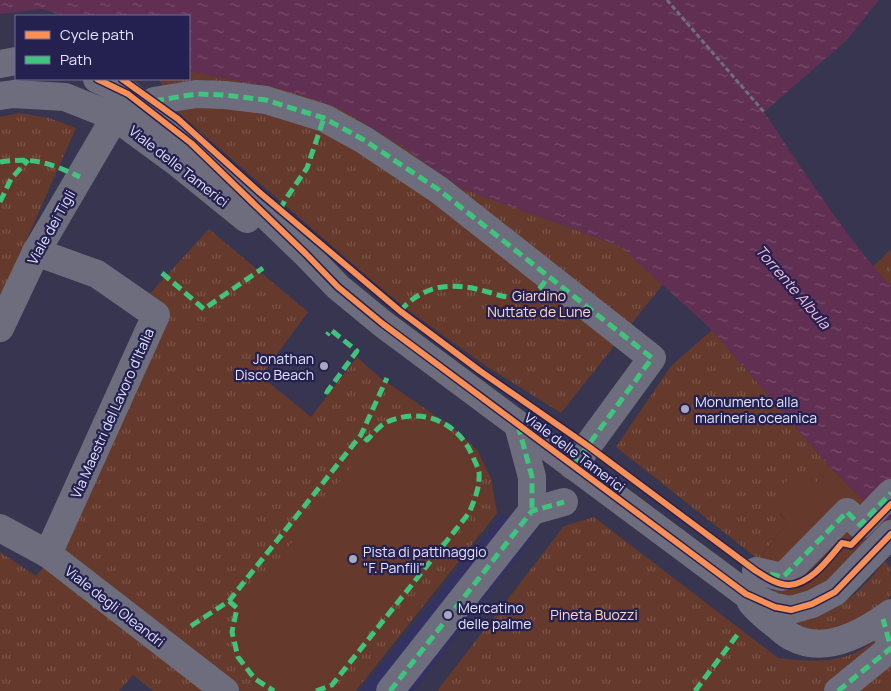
<svg xmlns="http://www.w3.org/2000/svg" width="891" height="691" font-family="Manrope,sans-serif">
<style>
.built{fill:#343163}
.grass{fill:url(#grass-tufts)}
.garden{fill:#65392b}
.water{fill:url(#water-ripples)}
.lines{fill:none;stroke-linecap:round;stroke-linejoin:round}
.path{stroke:#6e6e80;stroke-width:3;stroke-dasharray:5 2.5;stroke-linecap:butt}
.minor{stroke:#6d6d7e;stroke-width:28}
.quiet{stroke:#40c37c;stroke-width:5;stroke-dasharray:10 5;stroke-linecap:butt}
.cycleway-casing{stroke:#24204f;stroke-width:9}
.cycleway{stroke:#f78f57;stroke-width:6}
.poi-dot{fill:#a7a7c0;stroke:#24204f;stroke-width:2}
.labels{text-anchor:middle;dominant-baseline:central;stroke-width:4.5;stroke-linejoin:round;paint-order:stroke}
.street-label{font-size:14px;fill:#e3e4fd;stroke:#24204f}
.park-label{font-size:14px;fill:#ffd8c8;stroke:#24204f}
.poi-label{font-size:14px;fill:#e3e4fd;stroke:#24204f;text-anchor:start}
.water-label{font-size:15px;font-style:italic;fill:#f5bfde;stroke:#24204f}
</style>
<defs>
<pattern id="grass-tufts" width="24" height="20" patternUnits="userSpaceOnUse" patternTransform="scale(1.25)"><rect width="24" height="20" fill="#65392b"/><path d="M3 7l-1-3M5 7V3M7 7l1-3M15 17l-1-3M17 17v-4M19 17l1-3" fill="none" stroke="#7b564b"/></pattern>
<pattern id="water-ripples" width="26" height="14" patternUnits="userSpaceOnUse" patternTransform="scale(1.25)"><rect width="26" height="14" fill="#612f52"/><path d="M2 4q2-2 4 0t4 0M15 11q2-2 4 0t4 0" fill="none" stroke="#784d6c"/></pattern>
</defs>
<rect width="100%" height="100%" fill="#37354f"/>
<polygon class="built" points="503,514 533,538 414,691 361,691"/>
<g class="grass">
<polygon points="189,71 287,90 341,109 405,148 458,187 620,246 663,284 561,413 486,366 408,310 376,284 172,107 159,79 189,79"/>
<polygon points="20,113 49,118 76,128 0,300 0,117"/>
<polygon points="209,229 308,312 261,376 311,417 357,357 379,377 452,427 477,450 491,478 497,513 356,691 237,691 57,549 169,317 145,299"/>
<polygon points="891,249 891,287 873,267"/>
<polygon points="712,330 828,465 817,482 780,514 787,523 758,559 616,447 671,366"/>
<path d="M594,517L778,658C803,661 835,664 859,651C870,645 880,636 891,629V691H437L564,526Z"/>
<polygon points="0,552 36,576 47,563 205,691 153,691 133,675 119,691 0,691"/>
<path d="M885,561L891,568V596C875,609 840,634 818,632C808,632 795,625 785,621C830,622 858,595 885,561Z"/>
</g>
<g class="garden">
<path d="M406,420C414,421 423,420 430,422C448,427 474,450 475,470C476,485 471,498 466,511L330,680L305,690L278,687L257,676L240,655L235,631L241,607L370,443L387,428Z"/>
<path d="M828,465L885,522L832,578L813,593L786,599L775,592L756,571L758,559L787,523L775,505C779,481 794,468 817,482Z"/>
</g>
<path class="water" d="M0,0H879L846,41L764,112C804,172 843,233 891,287V529L828,465L712,330L620,246L458,187L405,148L341,109L286,90L189,71V16H64L42,9L0,14Z"/>
<g class="lines">
<polyline class="path" points="667,0 764,112"/>
<g class="minor">
<polyline points="0,64 16,61"/>
<polyline points="97,79 128,94 191,143 306,254 338,287 383,324 746,594 775,607 791,610 812,604 835,592 891,534"/>
<polyline points="0,96 13,94 65,97 115,117 179,164 247,219"/>
<polyline points="154,101 196,94 225,95 266,100 324,118 364,140 439,190 652,358 573,466"/>
<polyline points="36,252 97,274 156,315 48,554"/>
<polyline points="0,328 36,252 108,129"/>
<polyline points="518,425 532,477 532,511"/>
<polyline points="0,528 48,554 225,691"/>
<polyline points="756,571 782,577 786,574 847,512 860,525 891,493"/>
<path d="M751,602C759,612 767,618 776,625C781,629 786,634 792,637C825,655 864,633 891,613"/>
<polyline points="390,691 532,511 564,502"/>
<polyline points="838,691 891,648 883,619"/>
</g>
<g class="quiet">
<polyline points="154,101 196,94 225,95 266,100 324,118 364,140 439,190 652,358 573,466"/>
<path d="M0,162C34,157 50,163 80,177"/>
<polyline points="0,202 11,179 28,160"/>
<polyline points="280,210 285,200 307,168 324,118"/>
<polyline points="162,273 204,309 263,268"/>
<path d="M400,311C425,283 454,282 488,292C501,296 516,301 530,295C539,292 543,284 548,277"/>
<polyline points="325,391 327,392 357,351 331,330 327,335"/>
<polyline points="518,425 532,477 532,511"/>
<polyline points="770,574 782,577 786,574 847,512 860,525 891,493"/>
<polyline points="229,601 237,608 232,632 238,657 255,679 274,691"/>
<polyline points="191,626 229,601 361,435 387,378"/>
<path d="M316,691L332,685L469,513C475,499 480,487 479,472C478,467 475,462 473,457C459,423 423,406 387,422C380,425 373,434 367,440L361,435"/>
<polyline points="390,691 532,511 564,502"/>
<polyline points="695,691 738,634"/>
<polyline points="838,691 891,648 883,619"/>
</g>
<defs>
<g id="cycleway">
<polyline points="97,79 128,94 191,143 306,254 338,287 383,324 746,594 775,607 791,610 812,604 835,592 891,534"/>
<path d="M122,79L178,119L259,192L400,311L480,371L588,446L756,571C766,577 777,585 789,585C811,584 829,558 842,543L851,545L891,504"/>
</g>
</defs>
<use href="#cycleway" class="cycleway-casing"/>
<use href="#cycleway" class="cycleway"/>
</g>
<g class="poi-dot">
<circle cx="324" cy="366" r="5"/>
<circle cx="685" cy="409" r="5"/>
<circle cx="353" cy="559" r="5"/>
<circle cx="448" cy="615" r="5"/>
</g>
<g class="labels">
<g class="street-label">
<text transform="translate(179 166) rotate(38)">Viale delle Tamerici</text>
<text transform="translate(51 227) rotate(-61)">Viale dei Tigli</text>
<text transform="translate(112 413) rotate(-66)">Via Maestri del Lavoro d'Italia</text>
<text transform="translate(575 452) rotate(37)">Viale delle Tamerici</text>
<text transform="translate(115 606) rotate(38)">Viale degli Oleandri</text>
</g>
<g class="park-label">
<text x="539" y="295">Giardino<tspan x="539" dy="16">Nuttate de Lune</tspan></text>
<text x="594" y="614">Pineta Buozzi</text>
</g>
<g class="poi-label">
<text x="314" y="358" text-anchor="end">Jonathan<tspan x="314" dy="16">Disco Beach</tspan></text>
<text x="695" y="401">Monumento alla<tspan x="695" dy="16">marineria oceanica</tspan></text>
<text x="363" y="551">Pista di pattinaggio<tspan x="363" dy="16">"F. Panfili"</tspan></text>
<text x="458" y="607">Mercatino<tspan x="458" dy="16">delle palme</tspan></text>
</g>
<g class="water-label">
<text transform="translate(793 287) rotate(49)">Torrente Albula</text>
</g>
</g>
<rect x="15" y="15" width="175" height="65" fill="#24204f" stroke="#706e95"/>
<rect x="25" y="31" width="25" height="8" fill="#f78f57" stroke="#706e95"/>
<text x="60" y="40" font-size="15" fill="#e3e4fd">Cycle path</text>
<rect x="25" y="56" width="25" height="8" fill="#40c37c" stroke="#706e95"/>
<text x="60" y="65" font-size="15" fill="#e3e4fd">Path</text>
</svg>
